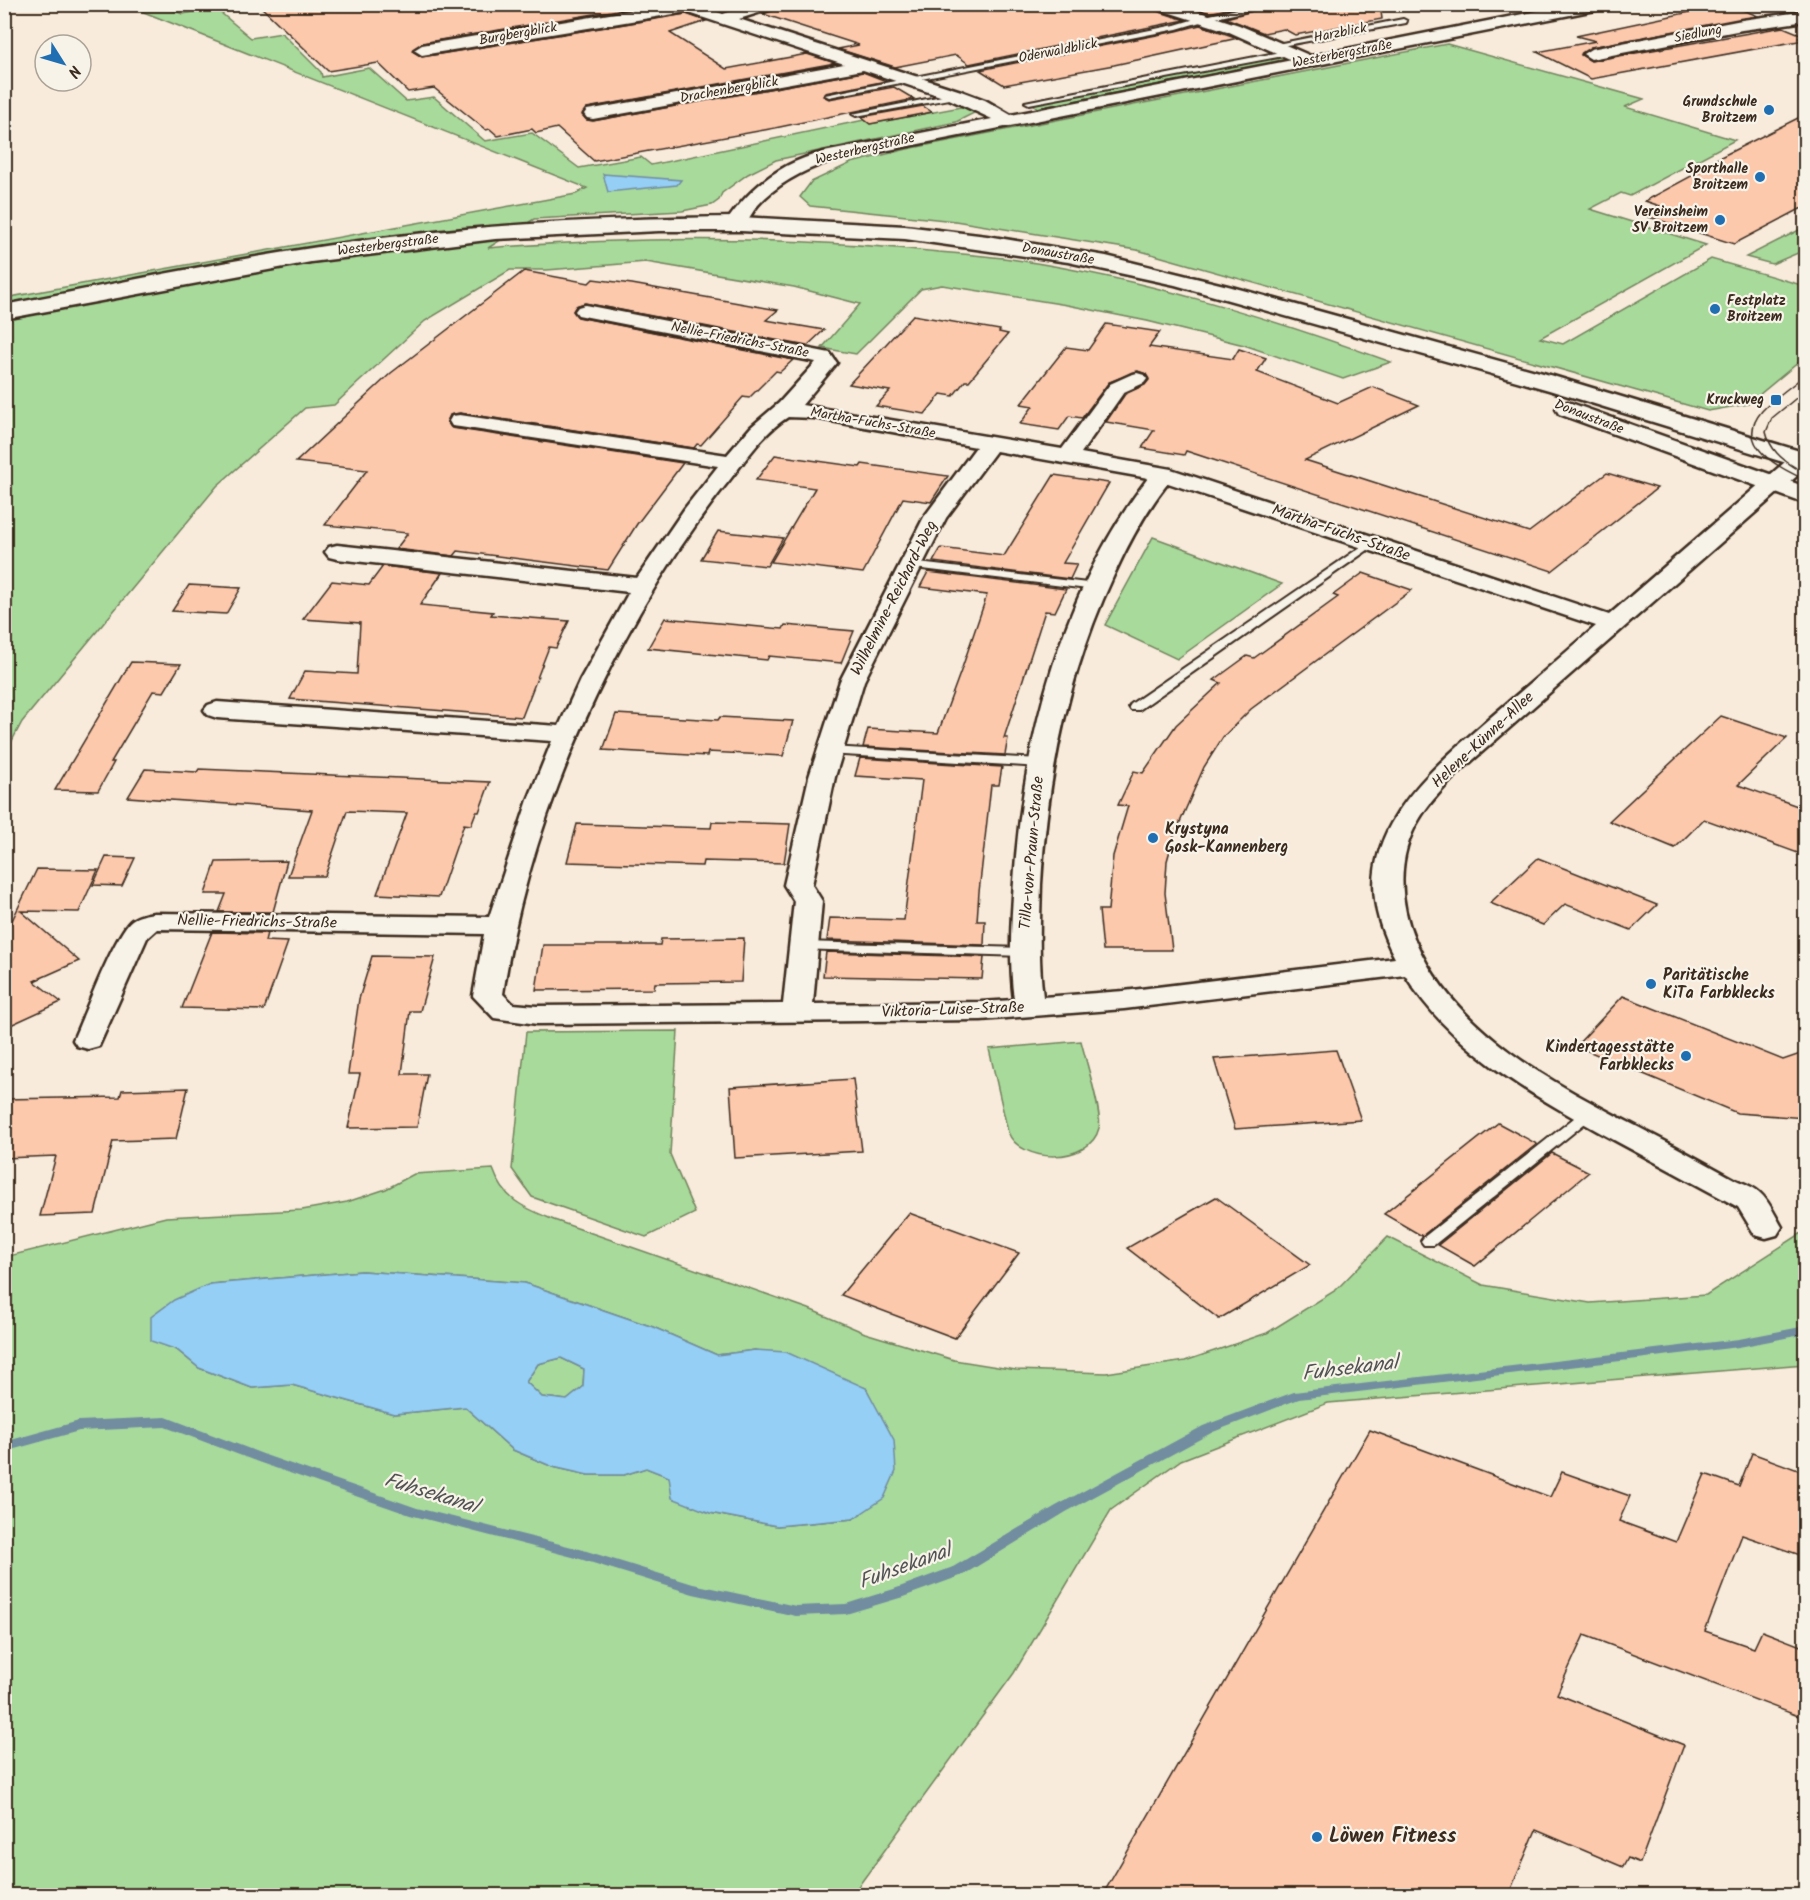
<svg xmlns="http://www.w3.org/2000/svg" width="1810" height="1900" font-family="Kalam,sans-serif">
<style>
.green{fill:#a8da9b;stroke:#72825c;stroke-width:1.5;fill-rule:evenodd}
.water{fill:#95cff5;stroke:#718d9f;stroke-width:1.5;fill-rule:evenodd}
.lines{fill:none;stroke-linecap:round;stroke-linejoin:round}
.stream{fill:#718d9f;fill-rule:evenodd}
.building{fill:#fcc9ad;stroke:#3b2a1e;stroke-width:1.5}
.service-casing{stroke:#3b2a1e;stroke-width:4}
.minor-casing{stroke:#3b2a1e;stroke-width:5}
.secondary-casing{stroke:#3b2a1e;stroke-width:5}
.service{fill:#f7f3e8;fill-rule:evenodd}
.minor{fill:#f7f3e8;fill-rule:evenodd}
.secondary{fill:#f7f3e8;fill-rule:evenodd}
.tram{stroke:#3b2a1e;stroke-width:1.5}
.poi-dot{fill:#1f6fb2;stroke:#f7f3e8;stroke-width:2}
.labels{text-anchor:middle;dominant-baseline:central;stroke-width:4.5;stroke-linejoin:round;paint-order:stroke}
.far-street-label{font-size:14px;fill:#3b2a1e;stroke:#f7f3e8}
.far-poi-label{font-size:14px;font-weight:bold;fill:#3b2a1e;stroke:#f7f3e8;text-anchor:end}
.street-label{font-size:16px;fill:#3b2a1e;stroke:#f7f3e8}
.poi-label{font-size:16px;font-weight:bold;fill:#3b2a1e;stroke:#f7f3e8;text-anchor:start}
.near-poi-label{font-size:20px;font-weight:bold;fill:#3b2a1e;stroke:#f7f3e8;text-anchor:start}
.near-water-label{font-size:21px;font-style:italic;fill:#525354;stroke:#f7f3e8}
</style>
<rect width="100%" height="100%" fill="#f8ebdc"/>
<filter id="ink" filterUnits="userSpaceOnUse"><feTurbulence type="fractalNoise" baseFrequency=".0167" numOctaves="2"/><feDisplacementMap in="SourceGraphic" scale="12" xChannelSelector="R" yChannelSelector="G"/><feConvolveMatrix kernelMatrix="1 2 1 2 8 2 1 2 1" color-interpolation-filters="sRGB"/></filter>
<g filter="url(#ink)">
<g class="green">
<path d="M126,5H158L183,14L215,8L251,38L282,33L321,72L322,77L369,68L406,101L434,97L485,141L532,133L579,168L641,157L651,165L864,120L870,124L966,106L976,112L956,122L776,160L748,174L722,193L719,200L712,205L682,211L534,219L488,248C638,236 789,236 939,252C965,254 992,256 1017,260C1145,279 1270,318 1391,362L1343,379L1244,345L1147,321L1067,305L942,285L921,289L856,354L822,348L860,304L794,287L646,262L547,270H510L425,321L334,405L305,408L217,486L22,722L5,754V298L576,194L587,188Z"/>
<polygon points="1447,44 1644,99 1625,107 1735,140 1630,196 1621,193 1590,209 1706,245 1540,338 1563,344 1711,259 1805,286 1805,357 1748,404 1708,411 1137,250 955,221 810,206 800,197 811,182 851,163 907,149"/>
<polygon points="1291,52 1300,57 1038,108 1029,102"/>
<polygon points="1805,227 1805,250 1772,264 1746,257"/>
<polygon points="1153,537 1282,584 1177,659 1105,625"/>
<polygon points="678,1031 670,1154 695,1213 646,1237 532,1197 512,1169 526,1032"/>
<path d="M1081,1041C1085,1058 1103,1115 1099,1128C1090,1165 1020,1164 1008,1132L989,1049Z"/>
<path d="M493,1169C504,1201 525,1208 554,1220L809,1309L865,1333L954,1360L1016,1370L1106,1373L1185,1361L1267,1333L1336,1290L1388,1237L1483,1285L1590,1303L1706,1295L1805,1231V1364L1328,1403L1181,1460L1111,1510L1014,1673L852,1895L5,1896V1257L166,1217L302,1210L347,1202L386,1189L414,1174ZM362,1271L525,1283L653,1327L717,1355L755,1350L866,1388L878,1412L853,1519L777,1526L710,1513L669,1477L646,1468L624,1475H588L553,1467L513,1450L465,1407L394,1414L292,1385L252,1388L199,1368L177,1350L210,1284Z"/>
<polygon points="561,1358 584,1369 583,1387 567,1400 542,1397 526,1382 538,1364"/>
</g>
<g class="water">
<polygon points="603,174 681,180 677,185 608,192"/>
<path d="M362,1271L525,1283L653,1327L717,1355L755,1350L786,1352L866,1388L894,1440L896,1471L884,1498L853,1519L777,1526L710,1513L672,1498L669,1477L646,1468L624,1475H588L553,1467L513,1450L465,1407L394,1414L292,1385L252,1388L199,1368L177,1350L151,1341V1317L174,1300L210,1284ZM561,1358L584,1369L583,1387L567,1400L542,1397L526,1382L538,1364Z"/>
</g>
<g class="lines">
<polygon class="stream" points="1806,1326 1806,1334 1739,1347 1299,1399 1213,1432 1066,1512 963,1575 903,1597 846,1614 796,1616 693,1594 580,1559 410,1515 258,1462 165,1427 79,1431 4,1452 4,1442 79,1421 166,1417 268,1456 417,1508 580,1549 693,1584 796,1606 846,1604 894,1589 953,1567 1056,1506 1203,1426 1294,1392 1739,1339"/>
</g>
<g class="building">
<polygon points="258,4 653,4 422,43 412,51 422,57 686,14 706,21 670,33 726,69 807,54 835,63 587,108 582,115 587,120 593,121 863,72 886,81 825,93 823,96 829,99 894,87 914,99 775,128 594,161 557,128 536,133 532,129 498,136 490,129 486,130 434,88 408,92 378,63 328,71"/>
<polygon points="781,4 1148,4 1151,9 1185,20 969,64 956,55 895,67 838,49 859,45 763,14 778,9"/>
<polygon points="1185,4 1248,4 1209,13"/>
<polygon points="1280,4 1380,4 1382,19 1295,35 1284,29 1264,33 1226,18"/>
<polygon points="1728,4 1758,16 1591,47 1581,55 1591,61 1783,27 1805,36 1799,38 1804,40 1591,79 1537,52 1596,41 1576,36"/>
<polygon points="1200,25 1238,38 1114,65 1004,85 980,70 1177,31"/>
<polygon points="923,106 932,112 870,124 861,117"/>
<polygon points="1806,114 1806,206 1734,244 1643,215 1660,206 1645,201 1699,172 1693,171"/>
<polygon points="524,271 589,283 593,279 632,284 778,310 766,320 824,330 807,346 585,303 576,306 573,311 578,317 793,360 780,372 776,371 749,398 743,397 701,445 697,444 694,448 460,413 450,415 447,422 452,428 683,463 637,524 608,570 458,551 454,556 396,549 408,533 325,525 367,470 296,462 391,373"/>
<polygon points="913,315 1000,330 999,332 1008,334 969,381 965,381 953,396 941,394 925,414 876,406 890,391 849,384"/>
<polygon points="1106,324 1160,332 1149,347 1233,359 1239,349 1266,358 1257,372 1338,403 1373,387 1419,405 1305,460 1529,532 1607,473 1657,488 1552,571 1186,451 1184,455 1142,448 1154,430 1106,422 1125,394 1145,385 1149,380 1146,374 1138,371 1109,382 1082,418 1069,416 1059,430 1020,424 1033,406 1021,404 1066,347 1088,350"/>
<polygon points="775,455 860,467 862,464 948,476 931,502 903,498 863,573 771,562 815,488 756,480"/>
<polygon points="1054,475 1109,483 1063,563 1077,564 1070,579 933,562 941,548 1004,556"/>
<polygon points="718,531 735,533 783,538 767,566 701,559"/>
<polygon points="383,566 442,573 420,605 493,612 491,615 569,621 556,648 549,647 522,717 290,699 305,671 357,674 360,623 303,619 332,581 369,585"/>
<polygon points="928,572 1066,589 1055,612 1045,611 1004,738 1008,738 1005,755 863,747 868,729 938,733 962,668 987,595 920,587"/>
<polygon points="1363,573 1412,590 1251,709 1223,737 1204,767 1174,836 1167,861 1165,893 1172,950 1103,950 1099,910 1108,910 1113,856 1128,806 1118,805 1134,771 1143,773 1176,725 1221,683 1214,680 1247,656 1254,658 1338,597 1333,595"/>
<polygon points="189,585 241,588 226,614 172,611"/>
<polygon points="665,618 783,629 785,625 854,631 841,663 769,656 767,660 648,648"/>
<polygon points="131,662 181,664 164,692 153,691 111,762 114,762 98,791 55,790"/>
<polygon points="616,714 718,720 720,717 793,721 783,756 708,752 707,756 603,750"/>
<polygon points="1721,716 1787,738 1738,785 1806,809 1806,856 1704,819 1675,848 1609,821"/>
<polygon points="860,758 1002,767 999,785 991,785 979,892 977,921 985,921 984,945 827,940 830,918 904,920 922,780 855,776"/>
<polygon points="145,769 197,772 199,769 490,782 479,812 476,812 471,825 464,824 439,897 377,894 407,813 347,811 325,876 288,876 312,810 128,797"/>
<polygon points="712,822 790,824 784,863 703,861 702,866 567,862 577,824 711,828"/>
<polygon points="106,857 135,858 122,886 93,885"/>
<polygon points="1538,858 1657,905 1631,930 1565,904 1543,925 1490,903"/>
<polygon points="287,861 273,912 219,912 226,894 205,894 216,862"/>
<polygon points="37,869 98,870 79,912 21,911 79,961 34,981 61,1002 4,1028 4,937"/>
<polygon points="212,932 267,933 265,941 288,942 264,1010 182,1008"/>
<polygon points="744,938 741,982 655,983 654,989 536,990 543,945 660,945 661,939"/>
<polygon points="826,952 984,957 982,979 823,976"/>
<polygon points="372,956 435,957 420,1011 410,1011 402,1074 427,1074 417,1127 348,1128 360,1074 348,1074 359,999"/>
<polygon points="1623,996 1783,1060 1806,1052 1806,1118 1737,1113 1576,1046"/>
<polygon points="1336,1050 1361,1120 1235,1129 1214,1059"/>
<polygon points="853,1079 862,1151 735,1158 730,1087"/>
<polygon points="188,1088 176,1139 113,1141 95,1214 40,1216 56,1156 4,1158 4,1099 120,1097 122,1090"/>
<polygon points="1498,1123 1537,1144 1422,1236 1384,1214"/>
<polygon points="1552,1153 1589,1172 1475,1266 1438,1245"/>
<polygon points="1216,1197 1310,1265 1219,1319 1127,1248"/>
<polygon points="909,1213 1019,1253 955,1338 841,1295"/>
<polygon points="1370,1430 1550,1497 1562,1472 1630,1496 1619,1521 1676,1542 1705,1474 1739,1486 1752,1453 1806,1473 1806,1557 1742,1535 1705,1631 1754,1648 1762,1631 1806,1648 1806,1719 1584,1635 1557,1694 1684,1745 1640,1863 1628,1858 1623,1867 1536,1830 1508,1896 1102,1896"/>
</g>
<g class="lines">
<defs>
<g id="service">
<polygon points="1261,4 1278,4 1207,20 1177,29 829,97 825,95 1175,25 1205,16"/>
<polygon points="1403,19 1407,21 1406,23 1276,47 1272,45"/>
<polygon points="1291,50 1295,52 1294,54 1029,104 1025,102"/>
<polygon points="957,93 961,95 960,97 856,116 852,114"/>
<polygon points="1371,540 1375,541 1375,545 1139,710 1131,710 1129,707 1131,704"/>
<polygon points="910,562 1096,584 1102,587 1096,590 906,567 906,563"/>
<polygon points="831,747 1040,759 1046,763 1040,767 827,754 825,751"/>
<polygon points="802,942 1024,948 1031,952 1024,956 797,949 795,946 797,943"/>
<polygon points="1589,1108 1594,1110 1596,1113 1594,1116 1434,1245 1424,1245 1421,1241 1424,1237 1584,1110"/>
</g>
<g id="minor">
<path d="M695,4L723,14L753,4H779L777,7L739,19L961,91L985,100L1011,115L1292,60L1227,31L1152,7L1150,4H1176L1239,25L1311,56L1573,4H1608L1600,9L828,162C802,171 777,184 758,205C752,212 747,223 741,228C737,230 731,229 727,228L725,224C749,188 781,162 824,152L992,119L949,99L863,70L593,119L587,118L584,114L587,110L593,109L844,64L686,12L422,55L414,50L422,45L670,4Z"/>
<polygon points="1806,11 1806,21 1742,30 1591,59 1583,54 1591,49 1742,20"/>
<path d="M585,305L830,353L837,363L802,405L1062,449L1110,384L1130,375L1137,373L1144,375L1147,379L1144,383L1124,392L1081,453L1171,469L1609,615L1793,455H1806V468L1458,773C1445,787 1430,801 1420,818C1397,854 1398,901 1415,940C1461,1046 1580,1096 1676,1147C1696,1158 1716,1169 1736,1180C1743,1183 1754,1187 1760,1193C1769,1201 1776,1217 1782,1227L1777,1235L1766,1238L1755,1235L1738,1207C1692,1182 1647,1158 1601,1133C1527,1092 1451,1049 1405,975L1124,1009L981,1020L537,1024L494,1018L473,996L484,934L157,929L147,938L99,1046L88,1049L77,1046L73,1040C84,1016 115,933 132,920C138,916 147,914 154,913L489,917L528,800L552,741L217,718L208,715L204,710L208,705L217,702L559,726L580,680L629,592L337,559L329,557L325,552L329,547L337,545L637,578L685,508L718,466L460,427L452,426L449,421L452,416L460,415L727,455L751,427L779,403L816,362L578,315L575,311L578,307ZM788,417L814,418L976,447L924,517L840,681L809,777L784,885L794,901L783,1004L537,1006L513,1004L503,994C529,817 614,628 724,487C743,464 762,433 788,417ZM996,451L1148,478C1061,592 1023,740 1014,882C1011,921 1009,960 1014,1000L981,1002L813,1004L822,901L812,885L835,777L864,681L946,518ZM1168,483L1596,626C1561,657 1526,687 1491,717C1416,782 1335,850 1395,958L1124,991L1043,997C1038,960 1040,922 1041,884C1047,777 1068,674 1113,577C1128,544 1145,512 1168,483Z"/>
</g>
<g id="secondary">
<path d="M741,217L905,226L987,236L1106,256L1228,286L1543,373L1806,453V469L1549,390L1175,285L1068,262L905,239L741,231H659L495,239L311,262L4,319V305C141,279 277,249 416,234C524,222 632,218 741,217Z"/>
<polygon points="1568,402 1806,487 1806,504 1559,414 1556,409 1559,404"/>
</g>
</defs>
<use href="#service" class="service-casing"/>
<use href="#minor" class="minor-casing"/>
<use href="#secondary" class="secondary-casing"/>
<use href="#service" class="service"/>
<use href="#minor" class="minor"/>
<use href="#secondary" class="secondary"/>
<g class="tram">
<path d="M1806,374C1792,386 1775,397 1762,411C1733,445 1779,468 1806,480"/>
<path d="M1796,468C1781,459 1770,449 1766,432L1772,418L1806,390"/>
</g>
</g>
</g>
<g class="poi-dot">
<circle cx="1769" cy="110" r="6"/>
<circle cx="1760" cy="177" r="6"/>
<circle cx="1720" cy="220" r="6"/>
<circle cx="1715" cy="309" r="6"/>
<rect x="1770" y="394" width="12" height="12" rx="3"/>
<circle cx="1153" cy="838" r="6"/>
<circle cx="1651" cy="984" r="6"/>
<circle cx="1686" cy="1056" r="6"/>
<circle cx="1317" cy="1837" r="6"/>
</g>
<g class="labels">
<g class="far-street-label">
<text transform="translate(1340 33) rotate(-11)">Harzblick</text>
<text transform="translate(518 34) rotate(-10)">Burgbergblick</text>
<text transform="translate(1698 34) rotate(-11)">Siedlung</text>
<text transform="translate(1058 51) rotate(-11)">Oderwaldblick</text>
<text transform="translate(1342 54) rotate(-11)">Westerbergstraße</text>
<text transform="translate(729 90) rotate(-10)">Drachenbergblick</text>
<text transform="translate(865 149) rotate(-13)">Westerbergstraße</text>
<text transform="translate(388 245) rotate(-7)">Westerbergstraße</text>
<text transform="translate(1058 254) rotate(10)">Donaustraße</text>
<text transform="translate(740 340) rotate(11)">Nellie-Friedrichs-Straße</text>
<text transform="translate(1589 417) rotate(21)">Donaustraße</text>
<text transform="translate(873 423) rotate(10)">Martha-Fuchs-Straße</text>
</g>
<g class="far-poi-label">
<text x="1757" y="102">Grundschule<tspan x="1757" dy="16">Broitzem</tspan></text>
<text x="1748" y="169">Sporthalle<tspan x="1748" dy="16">Broitzem</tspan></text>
<text x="1708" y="212">Vereinsheim<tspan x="1708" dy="16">SV Broitzem</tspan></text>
<text x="1727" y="301" text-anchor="start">Festplatz<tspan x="1727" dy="16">Broitzem</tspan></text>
<text x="1764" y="400">Kruckweg</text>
</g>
<g class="street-label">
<text transform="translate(1341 533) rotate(19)">Martha-Fuchs-Straße</text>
<text transform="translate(894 598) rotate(-63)">Wilhelmine-Reichard-Weg</text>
<text transform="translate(1483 740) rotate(-43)">Helene-Künne-Allee</text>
<text transform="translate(1032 853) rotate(-85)">Tilla-von-Praun-Straße</text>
<text transform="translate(257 922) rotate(1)">Nellie-Friedrichs-Straße</text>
<text transform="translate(953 1010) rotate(-2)">Viktoria-Luise-Straße</text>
</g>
<g class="poi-label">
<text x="1165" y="829">Krystyna<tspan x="1165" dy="18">Gosk-Kannenberg</tspan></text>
<text x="1663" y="975">Paritätische<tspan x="1663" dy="18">KiTa Farbklecks</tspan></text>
<text x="1674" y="1047" text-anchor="end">Kindertagesstätte<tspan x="1674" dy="18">Farbklecks</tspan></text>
</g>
<g class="near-poi-label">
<text x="1329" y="1837">Löwen Fitness</text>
</g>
<g class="near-water-label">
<text transform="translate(1350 1369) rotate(-7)">Fuhsekanal</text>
<text transform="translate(431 1494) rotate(17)">Fuhsekanal</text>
<text transform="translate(905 1567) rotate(-20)">Fuhsekanal</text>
</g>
</g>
<rect width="1810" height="1900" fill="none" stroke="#f7f3e8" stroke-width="24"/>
<rect x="12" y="12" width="1786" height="1876" fill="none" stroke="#3b2a1e" stroke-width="2" filter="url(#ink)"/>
<g transform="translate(63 63) rotate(127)"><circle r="28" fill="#f7f3e8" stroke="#aca397" stroke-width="1.5"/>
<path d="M0-4.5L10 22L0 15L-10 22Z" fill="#1f6fb2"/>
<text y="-9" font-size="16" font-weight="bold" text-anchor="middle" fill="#3b2a1e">N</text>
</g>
</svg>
